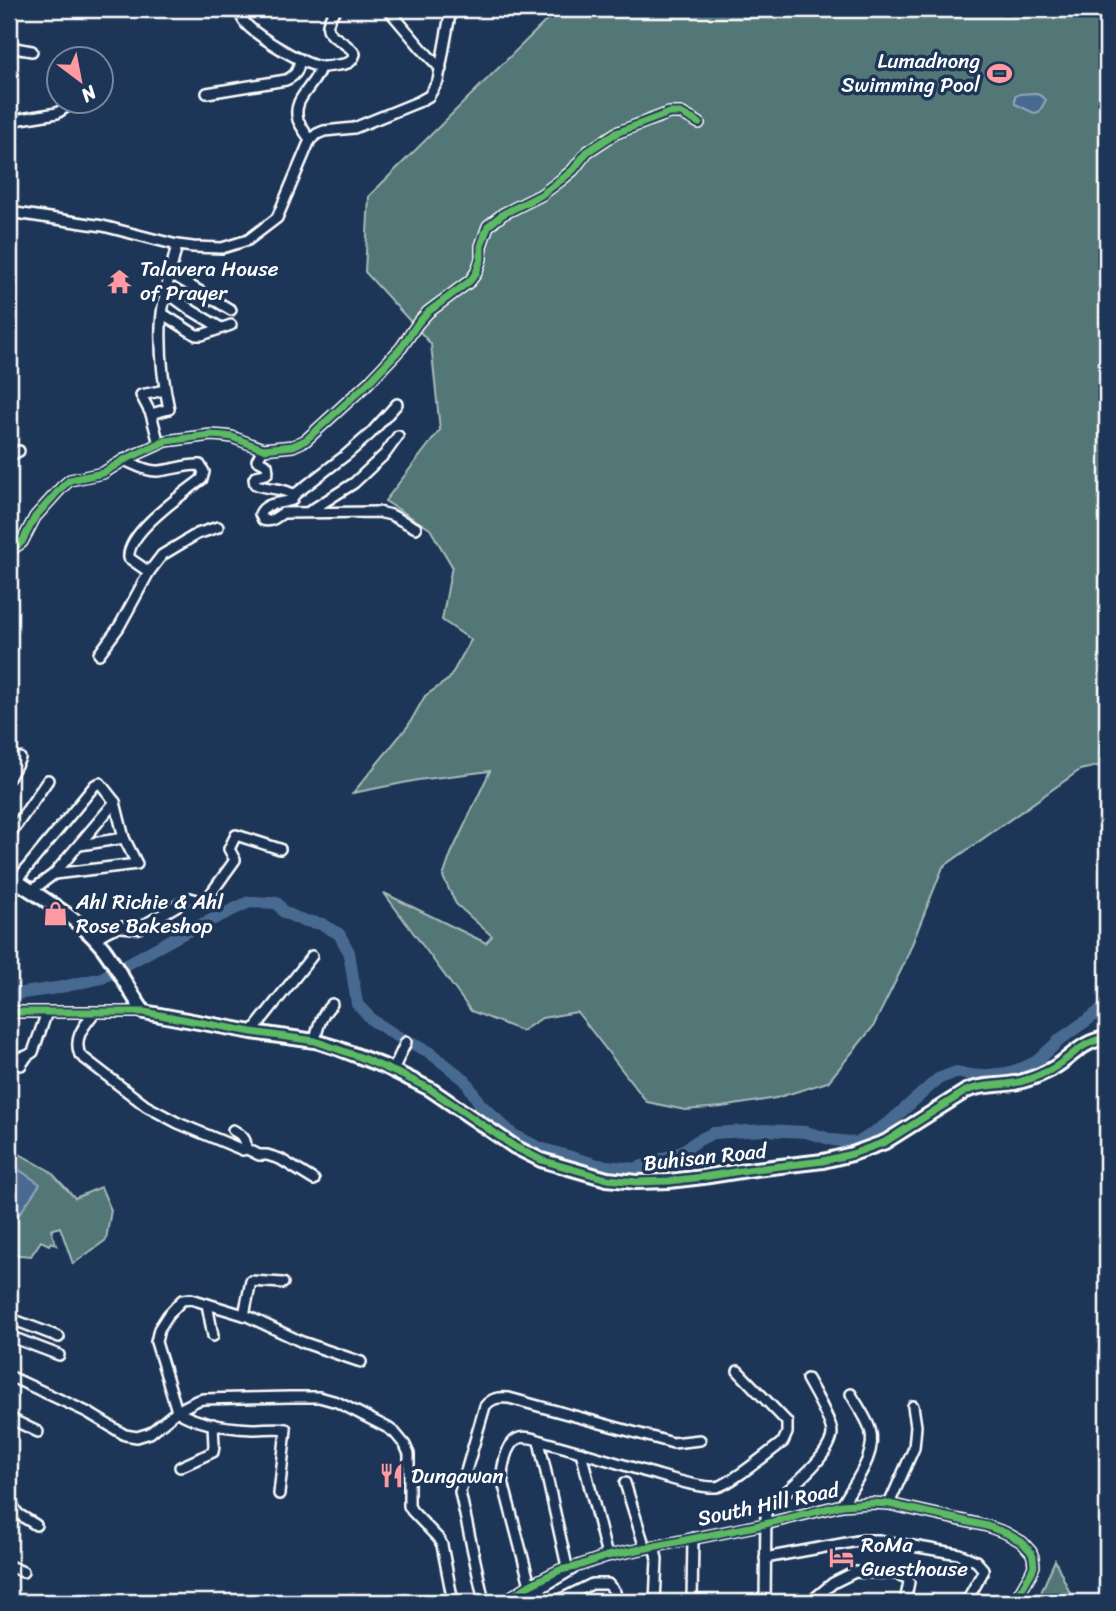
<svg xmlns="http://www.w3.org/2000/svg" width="1116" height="1611" font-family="Sriracha,sans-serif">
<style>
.green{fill:#537676;stroke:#a9baba;stroke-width:2}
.water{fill:#496b90;stroke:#92a6bc;stroke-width:2}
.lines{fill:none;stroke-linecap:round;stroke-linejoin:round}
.river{stroke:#496b90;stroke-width:12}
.street-casing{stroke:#fff;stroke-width:14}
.secondary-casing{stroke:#fff;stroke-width:18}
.street{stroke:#1d3557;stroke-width:9}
.secondary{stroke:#1d3557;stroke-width:12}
.cycleway-casing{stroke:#1d3557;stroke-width:11}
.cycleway{stroke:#5cba63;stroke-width:7}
.labels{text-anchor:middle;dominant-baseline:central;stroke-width:7;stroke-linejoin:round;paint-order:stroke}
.poi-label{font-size:21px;fill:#fff;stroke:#1d3557;text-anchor:start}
.street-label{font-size:21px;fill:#fff;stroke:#1d3557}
</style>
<rect width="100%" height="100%" fill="#1d3557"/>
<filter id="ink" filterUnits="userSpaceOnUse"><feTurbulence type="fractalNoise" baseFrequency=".0143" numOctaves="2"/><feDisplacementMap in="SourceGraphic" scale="14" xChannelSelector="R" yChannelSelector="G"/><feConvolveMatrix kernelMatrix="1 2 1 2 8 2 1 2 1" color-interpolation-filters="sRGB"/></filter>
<g filter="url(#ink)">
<g class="green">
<polygon points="558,9 1107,9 1107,764 1080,770 943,867 904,964 873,1027 828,1082 776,1098 722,1107 685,1110 647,1102 577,1012 542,1018 522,1031 471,1011 384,893 486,943 492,936 456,904 443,877 451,854 490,771 418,780 353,793 408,726 425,696 449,679 471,640 442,620 452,566 430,529 385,501 440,430 431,344 365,272 369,196"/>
<polygon points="9,1148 50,1171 75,1198 101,1187 111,1210 106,1240 73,1264 60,1227 51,1230 56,1245 51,1242 49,1245 41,1241 31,1256 9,1254 9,1229 39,1184 9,1163"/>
<polygon points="1055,1560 1074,1602 1037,1602"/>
</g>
<g class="water">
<polygon points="1035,93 1043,97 1046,100 1039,112 1034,113 1015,104 1015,96 1020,94"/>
<polygon points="9,1163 40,1184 9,1229"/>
</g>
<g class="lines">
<polyline class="river" points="9,995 57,988 102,978 180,935 249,902 277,903 284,912 301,920 322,924 339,934 349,952 357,1004 372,1020 395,1035 429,1052 465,1080 480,1104 512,1134 540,1148 598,1165 635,1169 681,1152 697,1141 713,1133 765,1130 806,1132 833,1140 858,1143 891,1121 938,1079 956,1072 970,1075 981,1076 1007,1073 1023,1068 1037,1061 1062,1038 1100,1011 1107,1010"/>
<defs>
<g id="street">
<path d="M239,9C240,14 242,19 246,24C257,36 305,66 322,67C327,67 333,66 338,65C347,64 352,63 355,54C344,36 313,38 336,9"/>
<polyline points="388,9 422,49 441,69"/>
<polyline points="9,47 32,51"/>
<path d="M207,93L286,80C297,75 298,70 300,59"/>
<polyline points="9,121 57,113 74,102"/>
<path d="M310,140C306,133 301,127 298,120C291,98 317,85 320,67"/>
<polyline points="9,212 103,226 177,245 193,247 222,248 248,240 277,218 310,140 317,134 324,131 354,128 418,102 429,96 438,81 451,9"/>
<polyline points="171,274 231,310"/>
<polyline points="166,292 191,310 221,328"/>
<polyline points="163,314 196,335 202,335 231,325"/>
<path d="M397,404L370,434L346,455L294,495L292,500C280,504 265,502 260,514L263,520C271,523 276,517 283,513L378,512L391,515L416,528"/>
<path d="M151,414L169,409C163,382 160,355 161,326C162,299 171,271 177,245"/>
<polyline points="159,444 151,414 141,395 165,390"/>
<path d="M263,449L257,460L267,465L268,472L266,474L256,476L254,479L255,484C268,490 283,487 294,495"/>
<polyline points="9,456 19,451"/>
<path d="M124,460C134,464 145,471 156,471C170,471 185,464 200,465L204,472L202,479C183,494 126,533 129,558L149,572"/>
<polyline points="310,511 354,483 385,454 398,436"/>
<polyline points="9,551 22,542 35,517 62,487 70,480 103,473 124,460 166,441 211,435 225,436 232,437 263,449 293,446 306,440 368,383 401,348 418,323 428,312 470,281 476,273 481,259 481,246 488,226 503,214 541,195 561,180 573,170 587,152 616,133 669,113 681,113 699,123"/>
<polyline points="99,654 119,627 149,572 162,555 197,534 218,527"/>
<polyline points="9,778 20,758"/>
<polyline points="9,836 48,780"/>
<polyline points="80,845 124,838"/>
<polyline points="16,881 95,785 100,783 115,802 124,838 137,864 54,874"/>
<polyline points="31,891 54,874 115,802"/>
<path d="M95,939C101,934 113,927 121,927C128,927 132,929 139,928L190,898L201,901L207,899L235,860L229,849L236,835L280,849"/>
<polyline points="9,1012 144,1012"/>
<path d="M94,1013C84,1026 73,1038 80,1055L146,1106L178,1123L243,1150L245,1148C248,1139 240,1134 233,1130"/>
<polyline points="252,1032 312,956"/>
<path d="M315,1041C318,1026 321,1015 332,1004"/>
<polyline points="9,1060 27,1056"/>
<polyline points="21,1065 27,1056 33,1052 47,1012"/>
<polyline points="393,1070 406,1042"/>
<polyline points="245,1148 259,1155 267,1155 280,1159 314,1180"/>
<polyline points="207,1304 213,1336"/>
<polyline points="244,1315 251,1281 283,1283"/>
<polyline points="9,1318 59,1337"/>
<polyline points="9,1336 59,1355"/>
<polyline points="9,1376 87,1412 125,1435 137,1437 150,1433 177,1411 196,1401 203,1399 290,1397 319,1397 337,1402 347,1407 388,1428 395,1433 405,1445 409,1454 409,1506 412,1511 439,1539 442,1545 453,1602"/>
<polyline points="9,1418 38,1432"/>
<polyline points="539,1441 568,1571"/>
<polyline points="581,1452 607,1556"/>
<polyline points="180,1467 213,1452 214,1446 213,1424"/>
<polyline points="625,1483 645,1548"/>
<path d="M279,1494L286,1429C276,1427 264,1429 253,1429C230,1428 196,1424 177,1411L156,1342L159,1329L168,1315L182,1300L191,1299L247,1316L302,1342L361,1362"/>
<polyline points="9,1500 18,1514 36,1525"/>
<polyline points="889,1504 914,1448 916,1426 913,1406"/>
<path d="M842,1505C854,1483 878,1454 870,1429C866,1417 857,1405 851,1394"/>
<polyline points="654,1546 657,1559 655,1602"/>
<polyline points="765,1558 863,1540 878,1540 959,1554 976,1561 983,1569 983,1572 966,1602"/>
<polyline points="9,1566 23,1572"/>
<path d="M533,1591L530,1585L502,1478C502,1467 506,1445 517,1439C526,1434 540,1441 548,1443C582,1452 614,1462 647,1472C666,1477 697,1488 716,1487C729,1486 770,1451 783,1442L787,1433V1422L738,1371"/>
<polyline points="9,1601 9,1602"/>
<path d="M484,1602L460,1492L485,1406C492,1398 498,1397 509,1398L673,1443L700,1440"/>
<polyline points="503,1602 530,1585 560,1570 575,1567 607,1556 765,1524 842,1505 871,1503 889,1504 987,1526 1006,1533 1022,1542 1031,1552 1033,1557 1034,1566 1031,1573 1014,1602"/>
<polyline points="517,1602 573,1569"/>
<polyline points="555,1602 592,1584 608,1584 615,1592 617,1602"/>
<polyline points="692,1602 693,1538"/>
<path d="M765,1602L766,1510C782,1494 832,1457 832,1433C832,1422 813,1390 807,1379"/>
<polyline points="810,1602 833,1583 855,1572 897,1574 907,1578 909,1582 905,1602"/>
</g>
<path id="secondary" d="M9,876C41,898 79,918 103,948C118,968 129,991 144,1012L252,1032L315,1041L335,1047L384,1066L430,1089L515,1147L541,1160L607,1179L637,1182L669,1181L703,1177L747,1170L823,1161L852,1154L885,1142L966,1091C981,1084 998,1086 1014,1083C1025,1081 1036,1077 1046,1072C1069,1062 1079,1041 1107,1038"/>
</defs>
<use href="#street" class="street-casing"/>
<use href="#secondary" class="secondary-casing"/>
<use href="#street" class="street"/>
<use href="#secondary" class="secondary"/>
<defs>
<g id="cycleway">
<polyline points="9,551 22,542 35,517 62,487 70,480 103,473 124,460 166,441 211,435 225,436 232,437 263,449 293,446 306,440 368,383 401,348 418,323 428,312 470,281 476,273 481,259 481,246 488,226 503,214 541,195 561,180 573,170 587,152 616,133 669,113 681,113 699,123"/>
<path d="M9,1012H144L252,1032L315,1041L360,1057L404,1076L430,1089L515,1147L541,1160L607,1179L637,1182L669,1181L703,1177L747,1170L823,1161L852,1154L885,1142L966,1091C981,1084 998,1086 1014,1083C1025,1081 1036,1077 1046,1072C1069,1062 1079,1041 1107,1038"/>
<polyline points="503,1602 530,1585 560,1570 575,1567 607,1556 765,1524 842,1505 871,1503 889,1504 987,1526 1006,1533 1022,1542 1031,1552 1033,1557 1034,1566 1031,1573 1014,1602"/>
</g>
</defs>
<use href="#cycleway" class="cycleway-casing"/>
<use href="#cycleway" class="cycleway"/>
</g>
</g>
<defs>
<symbol id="stadium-bare" viewBox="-9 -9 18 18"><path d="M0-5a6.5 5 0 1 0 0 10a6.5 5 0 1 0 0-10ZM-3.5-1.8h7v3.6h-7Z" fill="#ff9aa2" stroke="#1d3557" stroke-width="2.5" paint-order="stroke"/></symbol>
<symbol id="temple-bare" viewBox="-9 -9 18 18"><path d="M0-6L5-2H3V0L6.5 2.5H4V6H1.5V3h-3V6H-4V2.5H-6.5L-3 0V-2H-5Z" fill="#ff9aa2" stroke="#1d3557" stroke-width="2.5" paint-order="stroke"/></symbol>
<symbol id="shop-bare" viewBox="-9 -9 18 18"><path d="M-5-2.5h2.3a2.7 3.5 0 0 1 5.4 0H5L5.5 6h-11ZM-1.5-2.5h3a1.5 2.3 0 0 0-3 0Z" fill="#ff9aa2" stroke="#1d3557" stroke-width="2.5" paint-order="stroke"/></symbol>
<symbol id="restaurant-bare" viewBox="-9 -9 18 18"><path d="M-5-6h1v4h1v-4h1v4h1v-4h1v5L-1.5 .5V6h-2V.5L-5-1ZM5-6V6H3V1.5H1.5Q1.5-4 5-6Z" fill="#ff9aa2" stroke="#1d3557" stroke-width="2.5" paint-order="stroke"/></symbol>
<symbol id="hotel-bare" viewBox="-9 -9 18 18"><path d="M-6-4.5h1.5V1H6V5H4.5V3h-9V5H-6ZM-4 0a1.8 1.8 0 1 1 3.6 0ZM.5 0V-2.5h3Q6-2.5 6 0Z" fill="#ff9aa2" stroke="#1d3557" stroke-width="2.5" paint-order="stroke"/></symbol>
</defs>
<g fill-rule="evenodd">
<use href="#stadium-bare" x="982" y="56" width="35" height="35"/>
<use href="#temple-bare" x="102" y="264" width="35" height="35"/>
<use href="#shop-bare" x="38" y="896" width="35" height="35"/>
<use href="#restaurant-bare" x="374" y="1458" width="35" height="35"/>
<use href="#hotel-bare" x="824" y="1540" width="35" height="35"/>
</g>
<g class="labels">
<g class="poi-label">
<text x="980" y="61" text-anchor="end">Lumadnong<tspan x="980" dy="24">Swimming Pool</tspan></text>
<text x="140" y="269">Talavera House<tspan x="140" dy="24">of Prayer</tspan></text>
<text x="76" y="902">Ahl Richie &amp; Ahl<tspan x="76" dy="24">Rose Bakeshop</tspan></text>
<text x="411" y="1476">Dungawan</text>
<text x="861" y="1545">RoMa<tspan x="861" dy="24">Guesthouse</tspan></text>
</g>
<g class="street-label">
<text transform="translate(705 1157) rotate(-6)">Buhisan Road</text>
<text transform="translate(768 1504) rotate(-12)">South Hill Road</text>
</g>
</g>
<rect width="1116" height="1611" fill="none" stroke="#1d3557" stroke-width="35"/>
<rect x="18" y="18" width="1081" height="1576" fill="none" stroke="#fff" stroke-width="2.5" filter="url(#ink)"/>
<g transform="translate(80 80) rotate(148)"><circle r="33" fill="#1d3557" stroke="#77869a" stroke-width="2"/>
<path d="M0-5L12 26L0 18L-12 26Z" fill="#ff9aa2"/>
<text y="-10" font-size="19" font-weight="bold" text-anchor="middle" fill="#ffffff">N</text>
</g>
</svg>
